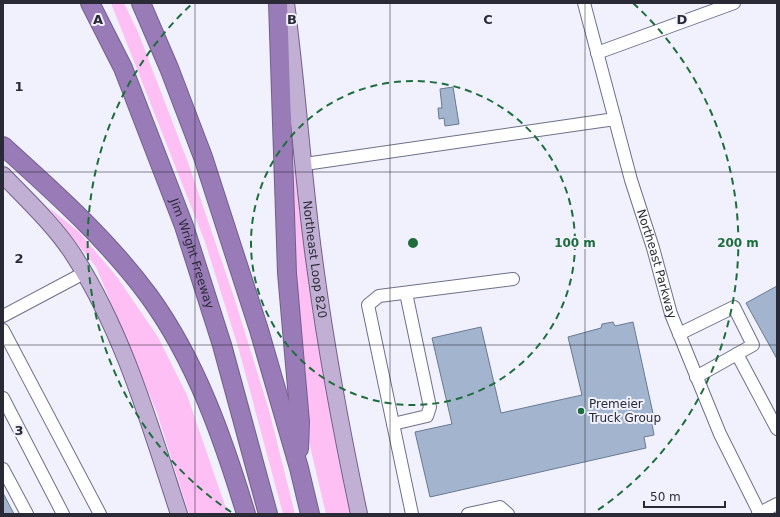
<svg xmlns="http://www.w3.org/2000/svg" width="780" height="517" font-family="'DejaVu Sans',sans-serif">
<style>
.green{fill:#febff4}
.building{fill:#a3b5ce;stroke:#687990}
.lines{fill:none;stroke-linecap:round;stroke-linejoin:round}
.minor-casing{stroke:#6e708b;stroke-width:14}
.major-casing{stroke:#725f8a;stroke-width:18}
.highway-casing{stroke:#725f8a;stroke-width:20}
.minor{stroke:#fff;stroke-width:12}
.major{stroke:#c2b0d4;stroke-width:16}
.highway{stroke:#997bb8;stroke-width:18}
.grid{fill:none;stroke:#292a35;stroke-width:1;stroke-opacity:0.55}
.ring{fill:none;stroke:#1e6d3d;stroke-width:2;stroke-dasharray:7 5}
.poi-dot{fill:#1e6d3d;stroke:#f0f1fd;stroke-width:1.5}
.labels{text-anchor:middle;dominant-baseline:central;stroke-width:4;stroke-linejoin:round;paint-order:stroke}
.street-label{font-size:12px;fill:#292a35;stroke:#f0f1fd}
.poi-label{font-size:12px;fill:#292a35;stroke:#f0f1fd;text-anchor:start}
.grid-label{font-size:13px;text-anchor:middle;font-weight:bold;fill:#292a35;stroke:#f0f1fd;stroke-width:4;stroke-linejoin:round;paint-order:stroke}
.centre{fill:#1e6d3d;stroke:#f0f1fd;stroke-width:2}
.ring-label{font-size:12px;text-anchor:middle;font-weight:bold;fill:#1e6d3d;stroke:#f0f1fd;stroke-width:4;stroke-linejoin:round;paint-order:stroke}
</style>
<rect width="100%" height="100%" fill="#f0f1fd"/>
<g class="green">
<polygon points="111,3 124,3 138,32 189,165 234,297 269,410 295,514 283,514 239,350 205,242"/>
<polygon points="293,124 314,317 334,434 350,514 326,514 309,442 297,304"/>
<polygon points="48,207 79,232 117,277 158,337 187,395 228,514 189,514 157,413 96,267"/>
</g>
<g class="building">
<polygon points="453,87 459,124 445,126 444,118 439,119 438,108 442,108 440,89"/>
<polygon points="777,286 777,359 746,303"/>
<polygon points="613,322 615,326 633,322 654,418 651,418 654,435 644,437 646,448 430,497 415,432 452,424 432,338 481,327 501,413 582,395 568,337 601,328 602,324"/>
<polygon points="3,493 14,514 3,514"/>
</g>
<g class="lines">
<defs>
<g id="minor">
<path id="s1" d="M584,3L631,180L653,248L671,314L720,434L760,514"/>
<polyline points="597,53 734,3"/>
<polyline points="305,164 615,119"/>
<polyline points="3,316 84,273"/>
<polyline points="3,330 100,514"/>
<polyline points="679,334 734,307 753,345 696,377"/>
<polyline points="737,354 777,429"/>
<polyline points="3,398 63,514"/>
<polyline points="393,424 427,416 430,407 406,293"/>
<polyline points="3,469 27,514"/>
<polyline points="412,514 368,305 379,296 513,279"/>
<polyline points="468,514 500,507 508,514"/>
<polyline points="758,514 777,504"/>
</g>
<g id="major">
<path id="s2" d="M286,3C298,93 303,183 316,273C327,354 342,434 359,514"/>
<path d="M3,175C27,200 54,225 73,254C124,333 150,426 179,514"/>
</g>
<g id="highway">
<path id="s3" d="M90,3L123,68L184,226L222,345L268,514"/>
<polyline points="141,3 169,68 203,157 259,330 299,468 310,514"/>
<polyline points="278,3 287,273 300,422 299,449"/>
<path d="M3,146C55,193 107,239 149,296C196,361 223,438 246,514"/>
</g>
</defs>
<use href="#minor" class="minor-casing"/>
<use href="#major" class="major-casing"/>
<use href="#highway" class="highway-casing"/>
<use href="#minor" class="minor"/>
<use href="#major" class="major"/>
<use href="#highway" class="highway"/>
</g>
<path class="grid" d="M195,3V514M390,3V514M585,3V514M3,172H777M3,345H777"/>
<g class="ring">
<circle cx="413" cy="243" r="162"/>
<path d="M231 512A325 325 0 0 1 193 3M633 3A325 325 0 0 1 595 512"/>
</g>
<circle class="poi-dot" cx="581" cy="411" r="4"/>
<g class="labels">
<g class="street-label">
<text stroke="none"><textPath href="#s3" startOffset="271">Jim Wright Freeway</textPath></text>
<text stroke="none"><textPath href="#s2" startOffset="258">Northeast Loop 820</textPath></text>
<text stroke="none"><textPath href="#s1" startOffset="271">Northeast Parkway</textPath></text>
</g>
<g class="poi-label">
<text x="589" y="404">Premeier<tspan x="589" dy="14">Truck Group</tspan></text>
</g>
</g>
<g class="grid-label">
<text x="98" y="24">A</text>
<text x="292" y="24">B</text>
<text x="488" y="24">C</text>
<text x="682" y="24">D</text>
<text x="19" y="91">1</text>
<text x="19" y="263">2</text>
<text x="19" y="435">3</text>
</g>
<circle cx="413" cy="243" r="6" class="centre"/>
<g class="ring-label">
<text x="575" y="247">100 m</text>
<text x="738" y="247">200 m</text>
</g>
<rect width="780" height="517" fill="none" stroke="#292a35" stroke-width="8"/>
<path d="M644 501v6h81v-6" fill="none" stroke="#292a35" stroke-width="2"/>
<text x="650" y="501" font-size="12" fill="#292a35" stroke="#f0f1fd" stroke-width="3" paint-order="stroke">50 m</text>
</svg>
